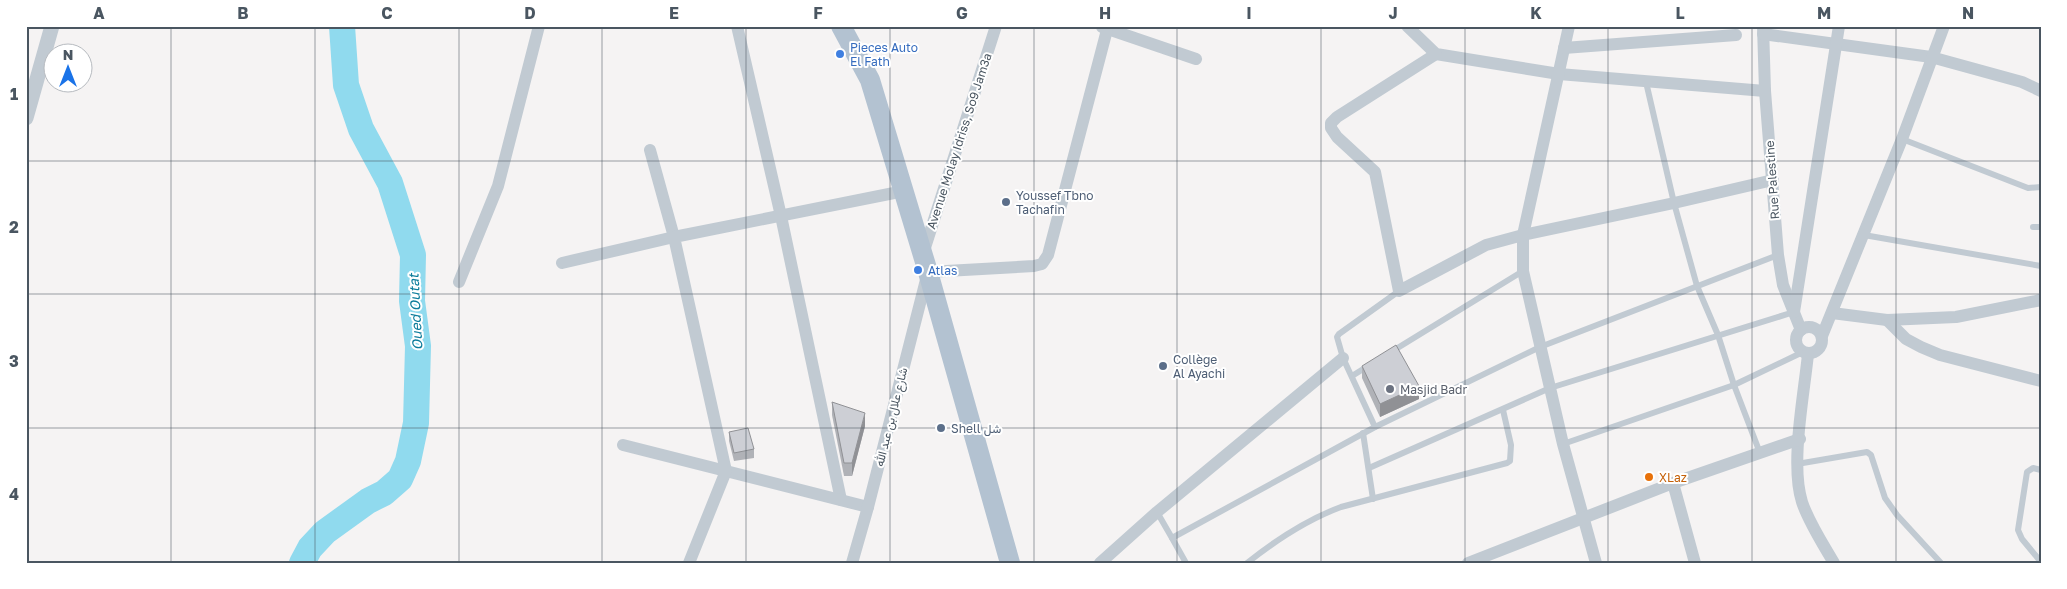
<svg xmlns="http://www.w3.org/2000/svg" width="2067" height="589" font-family="'Golos Text',Vazirmatn,sans-serif">
<style>
.lines{fill:none;stroke-linecap:round;stroke-linejoin:round}
.river{stroke:#90daee;stroke-width:26}
.service{stroke:#c1cad2;stroke-width:6}
.minor{stroke:#c1cad2;stroke-width:12}
.tertiary{stroke:#c1cad2;stroke-width:15}
.primary{stroke:#b3c2d1;stroke-width:20}
.wall{fill:#b0b2b7}
.shaded-wall{fill:#909195}
.building{fill:#cdcfd5;stroke:#909195}
.grid{fill:none;stroke:#4a5661;stroke-width:1;stroke-opacity:0.55}
.shop-dot{fill:#3f7fe0;stroke:#fff;stroke-width:2}
.service-dot{fill:#5c6f8a;stroke:#fff;stroke-width:2}
.worship-dot{fill:#6b7280;stroke:#fff;stroke-width:2}
.food-dot{fill:#e8710a;stroke:#fff;stroke-width:2}
.labels{text-anchor:middle;dominant-baseline:central;stroke-width:4;stroke-linejoin:round;paint-order:stroke}
.shop-label{font-size:12px;fill:#366cbe;stroke:#fff;text-anchor:start}
.street-label{font-size:12px;fill:#4a5661;stroke:#fff}
.service-label{font-size:12px;fill:#4e5e75;stroke:#fff;text-anchor:start}
.worship-label{font-size:12px;fill:#5b616d;stroke:#fff;text-anchor:start}
.food-label{font-size:12px;fill:#c56008;stroke:#fff;text-anchor:start}
.water-label{font-size:14px;font-style:italic;fill:#0c7c9b;stroke:#fff}
.neatline{fill:none;stroke:#4a5661;stroke-width:2}
.grid-label{font-size:16px;text-anchor:middle;font-weight:bold;fill:#4a5661}
</style>
<rect width="100%" height="100%" fill="#f5f3f3"/>
<g class="lines">
<polyline class="river" points="302,563 310,548 325,532 368,501 384,493 400,479 408,461 416,423 418,346 412,301 413,255 390,183 361,129 346,85 342,26"/>
<g class="service">
<polyline points="1646,82 1674,203 1697,286 1718,335 1734,385 1760,453"/>
<polyline points="1902,139 2028,188 2041,187"/>
<polyline points="2033,227 2041,227"/>
<polyline points="1864,235 2041,266"/>
<polyline points="1391,352 1523,271"/>
<polyline points="1352,376 1368,366"/>
<polyline points="1375,427 1343,358 1337,337 1339,334 1399,291"/>
<polyline points="1363,433 1373,499"/>
<polyline points="1563,444 1734,385 1803,352"/>
<polyline points="1797,464 1867,452 1871,455 1885,498 1897,515 1941,563"/>
<polyline points="1369,468 1550,388 1794,312"/>
<polyline points="2041,470 2033,468 2027,472 2018,530 2022,539 2041,562"/>
<polyline points="1157,512 1172,538 1375,427 1540,347 1778,255"/>
<polyline points="1172,538 1186,563"/>
<path d="M1247,563C1276,540 1306,520 1341,507L1507,463L1510,461L1511,445L1503,410"/>
</g>
<g class="minor">
<polyline points="737,26 781,216 841,500"/>
<polyline points="1407,26 1436,54 1559,74 1765,91"/>
<polyline points="1569,26 1523,235 1523,271 1563,444 1596,563"/>
<polyline points="1763,26 1765,91 1778,255 1783,285 1801,330"/>
<polyline points="1102,27 1196,59"/>
<polyline points="1763,34 1931,57 2022,82 2041,91"/>
<polyline points="1564,48 1736,35"/>
<polyline points="1436,54 1337,117 1331,123 1331,128 1337,137 1375,172 1399,291 1486,245 1523,235 1674,203 1773,180"/>
<polyline points="923,254 996,26"/>
<polyline points="562,263 674,237 650,150"/>
<polyline points="459,282 498,186 539,26"/>
<polyline points="1794,312 1839,26"/>
<polyline points="1832,313 1887,320 1956,317 2041,300"/>
<polyline points="1887,320 1906,339 1921,347 1940,355 2041,381"/>
<circle cx="1809" cy="340" r="13"/>
<polyline points="1822,336 1902,139 1944,26"/>
<path d="M1808,354C1804,395 1790,464 1802,502C1809,523 1823,544 1834,563"/>
<polyline points="623,445 868,507"/>
<polyline points="1673,483 1695,563"/>
<polyline points="689,563 726,471 674,237 904,191"/>
<polyline points="852,563 868,507 928,272 1034,266 1042,264 1048,255 1108,26"/>
<polyline points="1100,563 1157,512 1343,358"/>
<polyline points="1468,563 1673,483 1800,439"/>
</g>
<polyline class="tertiary" points="26,118 52,26"/>
<polyline class="primary" points="841,26 870,80 928,272 1010,563"/>
</g>
<g class="wall">
<polygon points="1362,366 1419,399 1380,417 1362,378"/>
<polygon points="832,402 865,426 852,476 844,476 832,415"/>
<polygon points="729,432 754,449 754,458 734,461 729,441"/>
</g>
<g class="shaded-wall">
<polygon points="1419,386 1419,399 1380,417 1380,404"/>
<polygon points="865,413 865,426 852,476 852,463"/>
</g>
<g class="building">
<polygon points="1396,345 1419,386 1380,404 1362,366"/>
<polygon points="832,402 865,413 852,463 844,463"/>
<polygon points="748,428 754,449 734,453 729,432"/>
</g>
<path class="grid" d="M171,26V563M315,26V563M459,26V563M602,26V563M746,26V563M890,26V563M1034,26V563M1177,26V563M1321,26V563M1465,26V563M1608,26V563M1752,26V563M1896,26V563M26,161H2041M26,294H2041M26,428H2041"/>
<g class="shop-dot">
<circle cx="840" cy="54" r="5"/>
<circle cx="918" cy="270" r="5"/>
</g>
<g class="service-dot">
<circle cx="1006" cy="202" r="5"/>
<circle cx="1163" cy="366" r="5"/>
<circle cx="941" cy="428" r="5"/>
</g>
<circle class="worship-dot" cx="1390" cy="389" r="5"/>
<circle class="food-dot" cx="1649" cy="477" r="5"/>
<g class="labels">
<g class="shop-label">
<text x="850" y="47">Pieces Auto<tspan x="850" dy="14">El Fath</tspan></text>
<text x="928" y="270">Atlas</text>
</g>
<g class="street-label">
<text transform="translate(959 141) rotate(-72)">Avenue Molay Idriss, So9 Jam3a</text>
<text transform="translate(1772 180) rotate(-94)">Rue Palestine</text>
<text transform="translate(891 417) rotate(-76)">شارع علال بن عبد الله</text>
</g>
<g class="service-label">
<text x="1016" y="195">Youssef Tbno<tspan x="1016" dy="14">Tachafin</tspan></text>
<text x="1173" y="359">Collège<tspan x="1173" dy="14">Al Ayachi</tspan></text>
<text x="951" y="428">Shell شل</text>
</g>
<g class="worship-label">
<text x="1400" y="389">Masjid Badr</text>
</g>
<g class="food-label">
<text x="1659" y="477">XLaz</text>
</g>
<g class="water-label">
<text transform="translate(415 312) rotate(-93)">Oued Outat</text>
</g>
</g>
<rect width="2067" height="589" fill="none" stroke="#ffffff" stroke-width="55"/>
<g transform="translate(68 68)"><circle r="24" fill="#ffffff" stroke="#b7bbc0"/>
<path d="M0-4L9 19L0 12L-9 19Z" fill="#1a73e8"/>
<text y="-8" font-size="14" font-weight="bold" text-anchor="middle" fill="#4a5661">N</text>
</g>
<rect x="28" y="28" width="2012" height="534" class="neatline"/>
<g class="grid-label">
<text x="99" y="19">A</text>
<text x="243" y="19">B</text>
<text x="387" y="19">C</text>
<text x="530" y="19">D</text>
<text x="674" y="19">E</text>
<text x="818" y="19">F</text>
<text x="962" y="19">G</text>
<text x="1105" y="19">H</text>
<text x="1249" y="19">I</text>
<text x="1393" y="19">J</text>
<text x="1536" y="19">K</text>
<text x="1680" y="19">L</text>
<text x="1824" y="19">M</text>
<text x="1968" y="19">N</text>
<text x="14" y="100">1</text>
<text x="14" y="233">2</text>
<text x="14" y="367">3</text>
<text x="14" y="500">4</text>
</g>
</svg>
